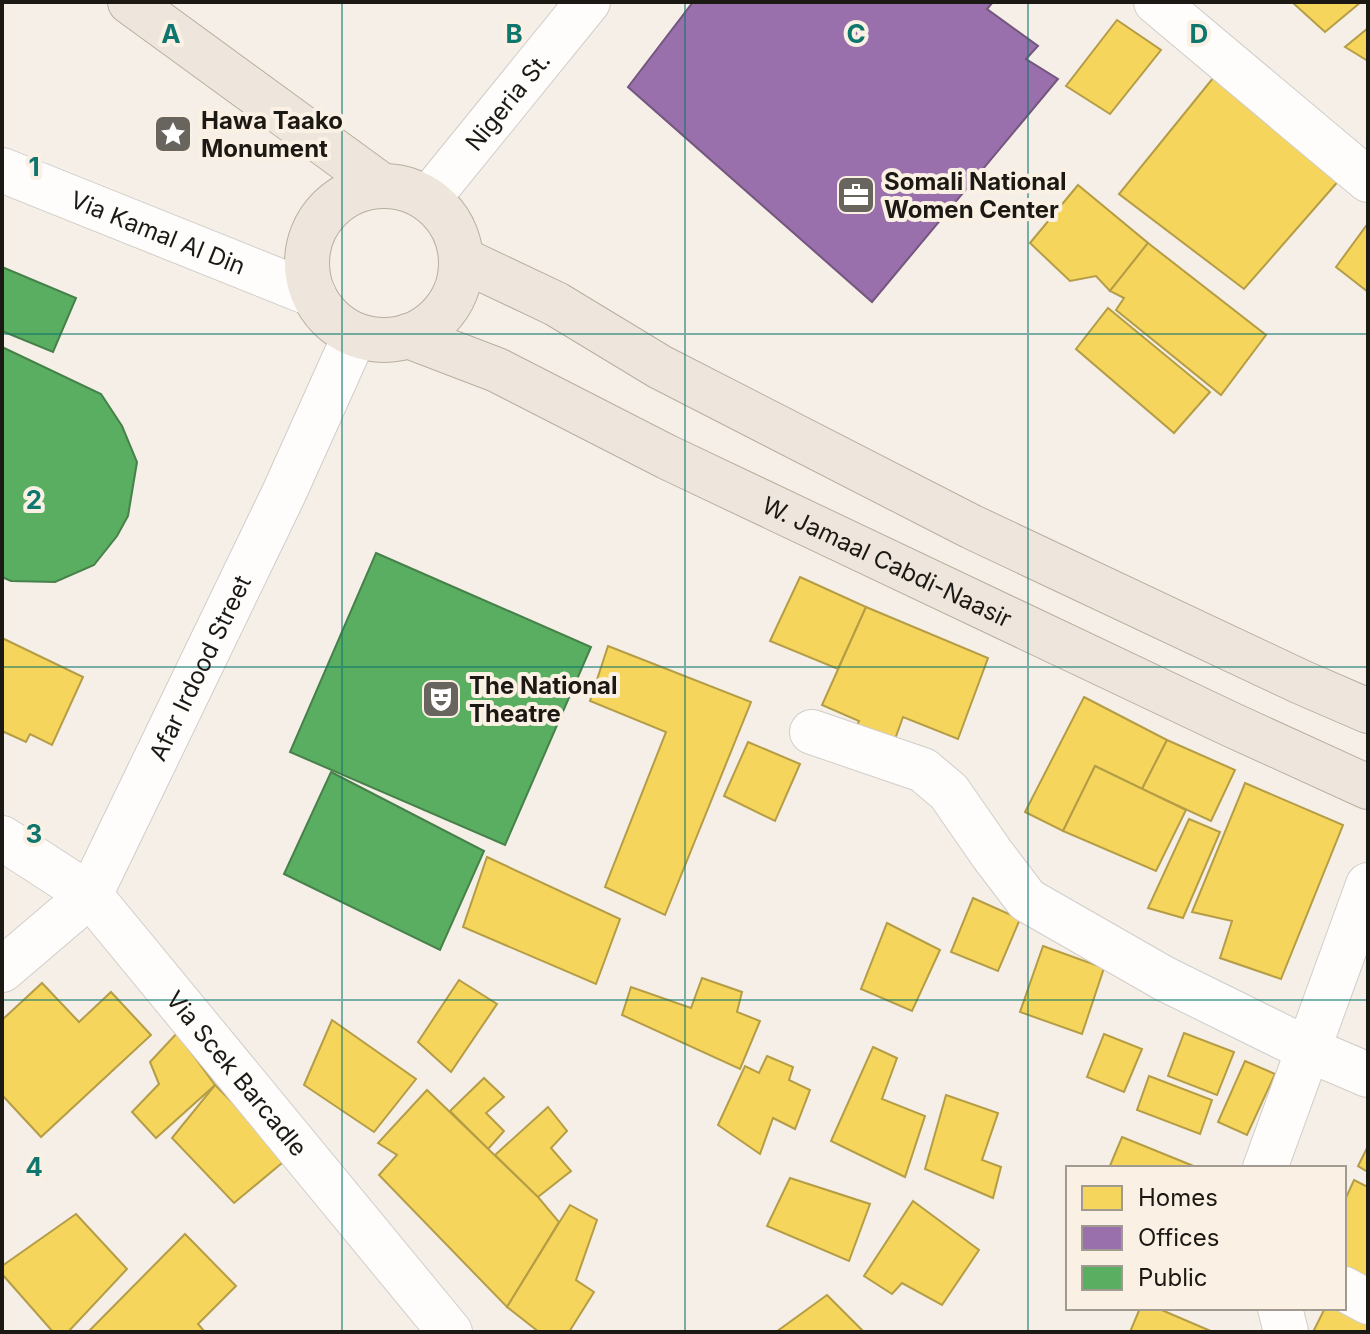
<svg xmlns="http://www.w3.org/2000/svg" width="1370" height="1334" font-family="Inter,sans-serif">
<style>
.homes{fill:#f6d55c;stroke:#b59d46;stroke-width:2}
.offices{fill:#9970ab;stroke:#74567e;stroke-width:2}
.public{fill:#5aae61;stroke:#47814a;stroke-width:2}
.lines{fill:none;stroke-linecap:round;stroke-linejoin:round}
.minor-casing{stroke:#d1cdc8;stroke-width:46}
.tertiary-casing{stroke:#d1cdc8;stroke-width:46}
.trunk-casing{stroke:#b9af9f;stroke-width:46}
.minor{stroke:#fefdfc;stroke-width:44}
.tertiary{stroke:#fefdfc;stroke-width:44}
.trunk{stroke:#eee6dc;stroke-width:44}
.grid{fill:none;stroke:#0f766e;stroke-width:2;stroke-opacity:0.55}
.labels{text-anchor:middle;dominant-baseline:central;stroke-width:8;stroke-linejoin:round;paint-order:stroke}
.street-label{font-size:24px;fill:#1c1914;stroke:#faf0e3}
.poi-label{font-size:24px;font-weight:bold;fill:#1c1914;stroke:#faf0e3;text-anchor:start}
.grid-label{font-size:26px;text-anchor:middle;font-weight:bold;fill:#0f766e;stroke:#faf0e3;stroke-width:8;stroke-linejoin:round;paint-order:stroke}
</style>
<rect width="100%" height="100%" fill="#f5efe8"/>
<g class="homes">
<polygon points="1292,2 1361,2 1325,32"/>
<polygon points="1117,20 1161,50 1110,114 1066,86"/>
<polygon points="1368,28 1368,61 1345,47"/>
<polygon points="1222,67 1348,170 1244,289 1119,194"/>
<polygon points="1078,185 1148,243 1110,291 1096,276 1070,281 1030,243"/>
<polygon points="1366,226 1368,227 1368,292 1336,267"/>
<polygon points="1148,243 1266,335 1221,395 1116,310 1124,298 1110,291"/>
<polygon points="1108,308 1210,392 1174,433 1076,349"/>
<polygon points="800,577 866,607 838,669 770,641"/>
<polygon points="866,607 988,658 958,739 903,717 890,753 852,736 859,721 822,705"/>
<polygon points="2,638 83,677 52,745 30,734 26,742 2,731"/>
<polygon points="608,646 751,702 665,915 605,887 666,732 590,701"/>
<polygon points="1084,697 1167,740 1142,789 1095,766 1063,831 1025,812"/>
<polygon points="1167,740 1235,770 1211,821 1142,789"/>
<polygon points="748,742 800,764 775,821 724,796"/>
<polygon points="1095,766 1186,810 1156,871 1063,831"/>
<polygon points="1245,783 1343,825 1281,979 1220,958 1232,921 1192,912"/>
<polygon points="1189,819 1220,832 1183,918 1148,908"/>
<polygon points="487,857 620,919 596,984 463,927"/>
<polygon points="973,898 1020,919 998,971 951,952"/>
<polygon points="887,923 940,950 912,1011 861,989"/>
<polygon points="1043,946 1104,968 1082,1034 1020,1012"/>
<polygon points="702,978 742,992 737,1012 760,1021 740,1069 622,1015 631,987 691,1008"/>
<polygon points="459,980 497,1004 451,1072 418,1042"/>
<polygon points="42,983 79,1022 111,992 151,1035 41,1137 2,1095 2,1020"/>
<polygon points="332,1020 416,1079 374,1132 304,1085"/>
<polygon points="177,1033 215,1085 156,1138 132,1112 159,1084 150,1062"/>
<polygon points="1184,1033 1234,1052 1217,1095 1168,1076"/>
<polygon points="1104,1034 1142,1049 1124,1092 1087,1077"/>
<polygon points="873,1047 897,1058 882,1099 925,1116 905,1177 831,1141"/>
<polygon points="767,1056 793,1067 789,1080 810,1090 795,1129 773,1118 760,1154 718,1125 745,1066 759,1073"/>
<polygon points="1245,1061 1275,1074 1247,1135 1218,1122"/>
<polygon points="1149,1076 1212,1100 1200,1134 1137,1110"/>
<polygon points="484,1078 504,1097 486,1113 504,1131 488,1149 450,1111"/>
<polygon points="215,1085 288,1158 234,1203 172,1138"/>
<polygon points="427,1090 538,1197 559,1222 507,1307 379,1175 397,1155 378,1143"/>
<polygon points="946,1095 998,1113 982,1160 1001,1167 993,1198 925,1169"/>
<polygon points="548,1107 567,1131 551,1148 571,1171 538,1197 495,1155"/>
<polygon points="1122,1137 1196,1167 1196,1168 1109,1168"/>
<polygon points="1368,1146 1368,1172 1358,1166"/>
<polygon points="790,1178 870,1204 849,1261 767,1226"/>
<polygon points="1354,1180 1368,1187 1368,1281 1344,1269 1344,1202"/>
<polygon points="913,1201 979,1250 942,1305 902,1283 892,1294 864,1276"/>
<polygon points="570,1205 597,1220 576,1280 594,1292 569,1332 539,1332 507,1307"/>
<polygon points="76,1214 127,1269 68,1332 53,1332 2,1274 2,1266"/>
<polygon points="185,1234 236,1286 198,1324 205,1332 88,1332"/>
<polygon points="827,1295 864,1332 776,1332"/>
<polygon points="1140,1308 1157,1308 1213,1332 1130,1332"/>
<polygon points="1325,1308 1368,1309 1368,1332 1313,1332"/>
</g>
<polygon class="offices" points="693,2 993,2 987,9 1038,46 1026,59 1058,79 872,302 628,87"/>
<g class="public">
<polygon points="2,267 76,298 53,352 2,331"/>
<polygon points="2,347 101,394 122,426 137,462 128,516 117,536 94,565 55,582 11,581 2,577"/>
<polygon points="376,553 591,647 505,845 290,752"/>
<polygon points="331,772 484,851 440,950 284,874"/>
</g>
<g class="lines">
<defs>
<g id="minor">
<polyline points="1156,2 1368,180"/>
<path id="s1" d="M428,199L588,2"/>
<polyline points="812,732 923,770 949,792 992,854 1027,900 1165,979 1307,1049 1368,1075"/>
<path id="s2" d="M2,838L90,895L450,1332"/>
<polyline points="1265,1168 1368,885"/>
<polyline points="1344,1289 1368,1302"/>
<polyline points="1280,1308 1286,1332"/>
</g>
<g id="tertiary">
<path id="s3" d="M2,170L314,295"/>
<path id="s4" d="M2,970L90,895L284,493L355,335"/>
</g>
<g id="trunk">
<polyline points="130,2 381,185"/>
<circle cx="384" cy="263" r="77"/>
<polyline points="461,259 556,304 660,367 972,527 1301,682 1368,711"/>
<path id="s5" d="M408,336L497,370L667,457L1232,725L1368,787"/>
</g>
</defs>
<use href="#minor" class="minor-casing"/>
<use href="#tertiary" class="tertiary-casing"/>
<use href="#trunk" class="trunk-casing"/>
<use href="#minor" class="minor"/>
<use href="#tertiary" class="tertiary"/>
<use href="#trunk" class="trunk"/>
</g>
<path class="grid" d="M342,2V1332M685,2V1332M1028,2V1332M2,334H1368M2,667H1368M2,1000H1368"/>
<defs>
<symbol id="sight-square" viewBox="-11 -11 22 22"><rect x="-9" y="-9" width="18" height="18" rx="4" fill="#68645e" stroke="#faf0e3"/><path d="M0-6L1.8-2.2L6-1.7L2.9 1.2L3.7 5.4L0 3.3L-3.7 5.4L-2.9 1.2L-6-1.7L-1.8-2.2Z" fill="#fff"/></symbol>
<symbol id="office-square" viewBox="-11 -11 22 22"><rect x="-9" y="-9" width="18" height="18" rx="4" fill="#68645e" stroke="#faf0e3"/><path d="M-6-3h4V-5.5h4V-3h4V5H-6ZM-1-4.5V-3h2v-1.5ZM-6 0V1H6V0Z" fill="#fff"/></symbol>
<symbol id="theatre-square" viewBox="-11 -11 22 22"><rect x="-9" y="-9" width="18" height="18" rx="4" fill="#68645e" stroke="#faf0e3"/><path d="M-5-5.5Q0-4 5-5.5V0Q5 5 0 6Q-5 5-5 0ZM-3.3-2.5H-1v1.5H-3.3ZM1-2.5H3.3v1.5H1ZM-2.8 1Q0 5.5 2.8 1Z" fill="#fff"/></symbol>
</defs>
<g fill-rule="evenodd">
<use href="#sight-square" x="151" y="112" width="44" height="44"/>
<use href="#office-square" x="834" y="173" width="44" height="44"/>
<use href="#theatre-square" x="419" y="677" width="44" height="44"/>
</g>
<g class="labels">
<g class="street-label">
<text stroke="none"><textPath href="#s1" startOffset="126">Nigeria St.</textPath></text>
<text stroke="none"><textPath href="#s3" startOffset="168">Via Kamal Al Din</textPath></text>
<text stroke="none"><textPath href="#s5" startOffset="530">W. Jamaal Cabdi-Naasir</textPath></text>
<text stroke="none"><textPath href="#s4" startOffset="368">Afar Irdood Street</textPath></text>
<text stroke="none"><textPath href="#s2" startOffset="336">Via Scek Barcadle</textPath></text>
</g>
<g class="poi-label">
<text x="201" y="120">Hawa Taako<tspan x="201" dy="28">Monument</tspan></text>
<text x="884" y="181">Somali National<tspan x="884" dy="28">Women Center</tspan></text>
<text x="469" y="685">The National<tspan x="469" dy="28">Theatre</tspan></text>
</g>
</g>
<g class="grid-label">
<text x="171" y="43">A</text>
<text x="514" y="43">B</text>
<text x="856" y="43">C</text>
<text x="1199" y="43">D</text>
<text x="34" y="176">1</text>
<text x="34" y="509">2</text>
<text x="34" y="843">3</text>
<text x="34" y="1176">4</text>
</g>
<rect width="1370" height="1334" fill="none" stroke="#1c1914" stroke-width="8"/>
<rect x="1066" y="1166" width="280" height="144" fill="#faf0e3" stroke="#a19a90" stroke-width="2"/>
<rect x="1082" y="1186" width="40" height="24" fill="#f6d55c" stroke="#a19a90" stroke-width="2"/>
<text x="1138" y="1206" font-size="24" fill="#1c1914">Homes</text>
<rect x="1082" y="1226" width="40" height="24" fill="#9970ab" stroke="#a19a90" stroke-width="2"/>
<text x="1138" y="1246" font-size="24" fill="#1c1914">Offices</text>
<rect x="1082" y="1266" width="40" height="24" fill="#5aae61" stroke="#a19a90" stroke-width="2"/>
<text x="1138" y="1286" font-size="24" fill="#1c1914">Public</text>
</svg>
